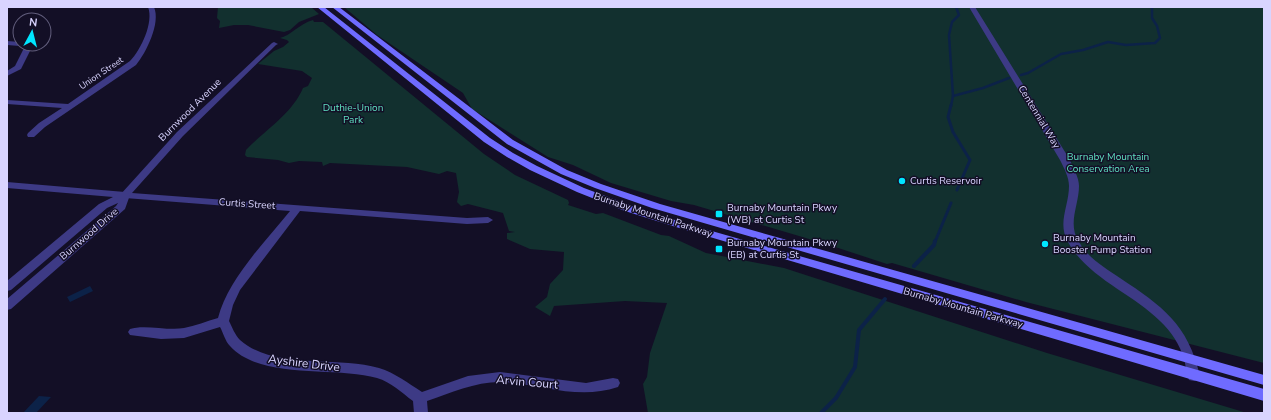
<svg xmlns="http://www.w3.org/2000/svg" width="1271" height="420" font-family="'Nunito Sans',sans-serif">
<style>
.green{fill:#12302f}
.water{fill:#0c2248}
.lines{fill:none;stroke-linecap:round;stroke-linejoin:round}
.stream-far2{stroke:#0c2248;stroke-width:2.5}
.stream-far1{stroke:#0c2248;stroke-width:3}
.stream{stroke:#0c2248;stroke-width:4}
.minor{fill:#3d3a85;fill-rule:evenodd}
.tertiary{fill:#3d3a85;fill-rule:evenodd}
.secondary{fill:#6f6bff;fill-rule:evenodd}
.poi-dot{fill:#00e5ff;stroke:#130f26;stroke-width:1.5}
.labels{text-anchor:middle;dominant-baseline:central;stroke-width:3;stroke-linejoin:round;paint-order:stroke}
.far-street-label{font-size:9px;fill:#d9d4ff;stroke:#130f26}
.park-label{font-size:10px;fill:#5fe0c0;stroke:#130f26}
.street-label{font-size:10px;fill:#d9d4ff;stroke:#130f26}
.poi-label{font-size:10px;fill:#d9d4ff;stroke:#130f26;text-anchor:start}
.near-street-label{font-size:12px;fill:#d9d4ff;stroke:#130f26}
</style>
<rect width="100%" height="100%" fill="#130f26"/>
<g class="green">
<polygon points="218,7 311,7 319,14 299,22 290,30 284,32 248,25 234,25 219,28 220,21 217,18"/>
<polygon points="344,7 1264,7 1264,363 1026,302 892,263 887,264 826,244 694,205 671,201 611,183 573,165 548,157 472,109 463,93 377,35"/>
<path d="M313,20L314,22H323L484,154L515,175L568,200L569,203L568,205L596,214L603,213L661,235L669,236L706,253L784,268L1047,353L1247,413H648L643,384L647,377L650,353L667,303L625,301L554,306L550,316L535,307L547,297L550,284L563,270L564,252L530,249L507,239V233L515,232L509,231L503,213L468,204L461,206L457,202L459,192L456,173L447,171L439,174L407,167L330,163L323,166L322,162L299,161L289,163L278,160L247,157L245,155L246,150C265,130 292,114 303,88L308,86L312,78L302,71L258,64L274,51L283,47L289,42L287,40L280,38C290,36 299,24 313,20Z"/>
</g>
<g class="water">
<polygon points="90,286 93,291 70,302 67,297"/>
<polygon points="39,396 51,397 36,413 23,413"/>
</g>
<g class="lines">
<g class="stream-far2">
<polyline points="1021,75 1028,73 1061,54 1083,50 1108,42 1126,45 1155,43 1160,38 1157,26 1152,18 1152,7"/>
<polyline points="953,96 983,88 1009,78"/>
<polyline points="951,106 953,96 949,35 952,22 959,15 956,7"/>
</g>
<g class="stream-far1">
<polyline points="951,105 948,117 953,132 970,160 957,190"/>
<polyline points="935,242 951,203"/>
</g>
<g class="stream">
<polyline points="914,266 934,245 935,241"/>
<polyline points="821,413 836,398 855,367 859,330 885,299"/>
</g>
<g class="minor">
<path d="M148,7H154C161,23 146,53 136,65L45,127L34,137H28L27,135L28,133L39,123L62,108L7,104V100L68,104L130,61C141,50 154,22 148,7Z"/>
<path d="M969,7H975L1070,160C1073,168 1079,177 1079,186C1079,205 1067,224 1079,242C1088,258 1105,268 1120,278C1162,306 1188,324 1200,376L1199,380L1194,381L1189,380C1186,373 1186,366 1184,359C1180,345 1171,331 1160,321C1132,293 1088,278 1068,242C1057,223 1069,206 1069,186C1069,177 1064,168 1060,160Z"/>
<polygon points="7,41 20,42 20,44 27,44 32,47 21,69 7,76 7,71 15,66 24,48 20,46 7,45"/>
<path d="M274,42L278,44L276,45L183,136L132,193L467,218L488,217L493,220L488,223L467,224L300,211L240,290L233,305L229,321C232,327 235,335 240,340C274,370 336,356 379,368C395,373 408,383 422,392L468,376L500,372L586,383L613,378L618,379L620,383L618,387C576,401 541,383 500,382C475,382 450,393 427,401L428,413H414L413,401C402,393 391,382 377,378C336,366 260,380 230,346C225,341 223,332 220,327L184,338L161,339L130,335L128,332L130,329C144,324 168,331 184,328C195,326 207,321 218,318C228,279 265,242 290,211L125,198L120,195L177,132L272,43Z"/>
</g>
<polygon class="tertiary" points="7,182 125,192 130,195 125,209 11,309 7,310 7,299 116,206 118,203 107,208 11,290 7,291 7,281 99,204 113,197 7,188"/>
<g class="secondary">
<polygon points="317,7 324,7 490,138 513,153 537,166 584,188 632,206 684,223 1264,389 1264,401 676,227 625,211 577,192 530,170 507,157 484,142"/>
<polygon points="332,7 339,7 513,140 567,170 601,184 660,204 1264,375 1264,385 652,208 595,188 561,174 507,144"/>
</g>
</g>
<g class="poi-dot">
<circle cx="902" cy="181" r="4"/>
<rect x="715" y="210" width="8" height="8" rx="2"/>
<circle cx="1045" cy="244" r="4"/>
<rect x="715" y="245" width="8" height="8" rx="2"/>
</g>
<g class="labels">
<g class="far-street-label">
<text transform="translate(101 73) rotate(-34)">Union Street</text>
</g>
<g class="park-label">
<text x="353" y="108">Duthie-Union<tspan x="353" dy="12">Park</tspan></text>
<text x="1108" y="157">Burnaby Mountain<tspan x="1108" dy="12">Conservation Area</tspan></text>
</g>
<g class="street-label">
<text transform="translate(190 110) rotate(-45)">Burnwood Avenue</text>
<text transform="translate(1039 117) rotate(59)">Centennial Way</text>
<text transform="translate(247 204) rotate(4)">Curtis Street</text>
<text transform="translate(653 215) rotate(18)">Burnaby Mountain Parkway</text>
<text transform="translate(89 234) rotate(-41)">Burnwood Drive</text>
<text transform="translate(963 308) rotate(16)">Burnaby Mountain Parkway</text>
</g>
<g class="poi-label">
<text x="910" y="181">Curtis Reservoir</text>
<text x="727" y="208">Burnaby Mountain Pkwy<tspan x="727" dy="12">(WB) at Curtis St</tspan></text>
<text x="1053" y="238">Burnaby Mountain<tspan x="1053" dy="12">Booster Pump Station</tspan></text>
<text x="727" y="243">Burnaby Mountain Pkwy<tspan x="727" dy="12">(EB) at Curtis St</tspan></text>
</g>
<g class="near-street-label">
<text transform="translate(304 363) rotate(7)">Ayshire Drive</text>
<text transform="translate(527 382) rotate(5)">Arvin Court</text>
</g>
</g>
<rect width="1271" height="420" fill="none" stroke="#d9d4ff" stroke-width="16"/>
<g transform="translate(32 32) rotate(7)"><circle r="19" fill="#130f26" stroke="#625e7d"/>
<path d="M0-3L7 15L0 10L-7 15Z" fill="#00e5ff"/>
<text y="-6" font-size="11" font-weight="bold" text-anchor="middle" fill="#d9d4ff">N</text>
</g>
</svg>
